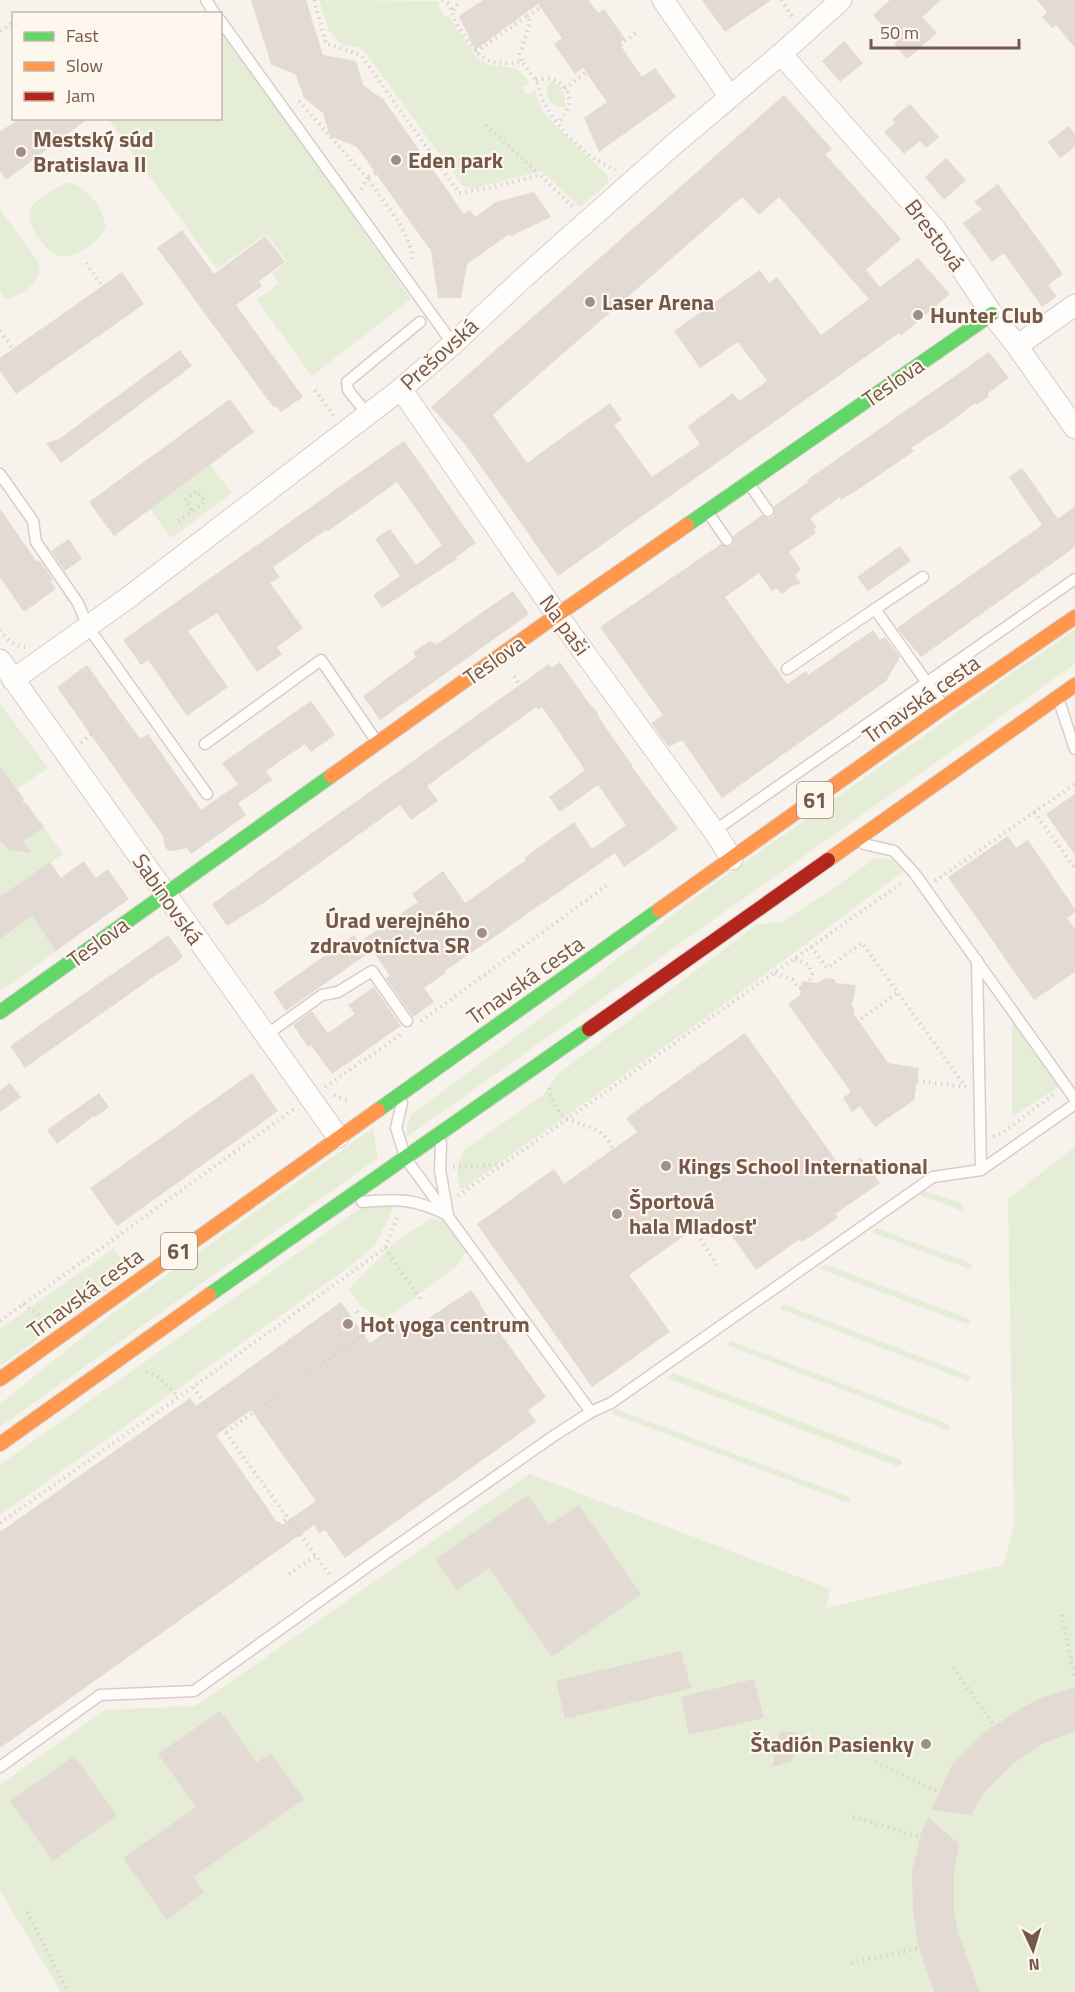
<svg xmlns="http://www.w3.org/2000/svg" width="1075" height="1992" font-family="'Titillium Web',sans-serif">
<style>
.green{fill:#e5edd7}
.building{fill:#e3dad4;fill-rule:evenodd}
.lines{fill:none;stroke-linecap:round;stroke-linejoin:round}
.lane-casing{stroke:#d6cec8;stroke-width:13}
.street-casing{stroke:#d6cec8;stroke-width:23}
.fast-casing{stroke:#d6cec8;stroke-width:16}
.slow-casing{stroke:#d6cec8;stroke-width:16}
.jam-casing{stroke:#d6cec8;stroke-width:16}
.path{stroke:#dad2ce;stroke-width:4;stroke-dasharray:1.5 4.5;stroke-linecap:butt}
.lane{stroke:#fefdfc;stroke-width:10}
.street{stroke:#fefdfc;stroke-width:21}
.fast{stroke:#63d668;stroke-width:14}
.slow{stroke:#ff974d;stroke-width:14}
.jam{stroke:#b3261e;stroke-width:14}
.poi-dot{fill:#a28e84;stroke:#fef7ee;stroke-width:2}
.labels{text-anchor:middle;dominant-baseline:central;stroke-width:4.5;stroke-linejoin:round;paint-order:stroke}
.shield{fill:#fef7ee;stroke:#9e887d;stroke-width:1.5}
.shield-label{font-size:21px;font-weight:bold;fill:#75584c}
.poi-label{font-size:22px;font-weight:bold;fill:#75584c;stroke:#fef7ee;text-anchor:start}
.street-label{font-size:22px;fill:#75584c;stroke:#fef7ee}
</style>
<rect width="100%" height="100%" fill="#f7f2ec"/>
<g class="green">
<path d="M319,0L438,1L440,3L438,5L446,17L448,16C457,28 471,54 484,62C493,68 502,65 512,68C520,70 525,77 530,83L522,87L526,95L535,91L541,109L551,121L608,176V183L580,207L541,171L475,188L463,186L367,55L358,47L342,45L336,39L329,31Z"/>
<polygon points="221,28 411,299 312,376 257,300 279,283 272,274 287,262 266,234 217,269 108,119 220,118"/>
<path d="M552,81C563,86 567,96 565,107C550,109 543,94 549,82Z"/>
<path d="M65,183C86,183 103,208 106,227C98,241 77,259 60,256C45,253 24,222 31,208C35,199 57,189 65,183Z"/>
<path d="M0,209L39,263L40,273C33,286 21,297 5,299L0,292Z"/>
<polygon points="210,465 232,493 171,538 150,509"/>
<polygon points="1075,629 1075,664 405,1138 410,1116 569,997 697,896"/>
<polygon points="0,704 48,768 17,789 0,766"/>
<path d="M44,827L63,854L13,888L57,951L0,991V842C7,851 16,853 26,847L23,842Z"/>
<path d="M874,859H891L903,872L726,1003L461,1190C455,1174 457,1165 464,1150L542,1096L559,1073L758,924L782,922L841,883Z"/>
<polygon points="1012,1022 1060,1086 1012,1117"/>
<polygon points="373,1128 378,1158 0,1427 0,1404 105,1319"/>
<polygon points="1075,1147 1075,1992 61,1992 0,1891 0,1785 105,1710 196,1706 529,1474 830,1589 826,1608 1003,1565 1014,1526 1008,1199"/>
<polygon points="925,1191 961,1203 965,1212 920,1195"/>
<polygon points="396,1203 375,1245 349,1267 0,1515 0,1465 362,1207"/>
<polygon points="431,1219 445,1220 460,1238 466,1252 457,1266 385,1319 363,1308 349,1289 395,1242"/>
<polygon points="876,1228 970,1263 972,1268 969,1269 871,1232"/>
<polygon points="114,1248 126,1267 116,1284 0,1366 0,1329"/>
<polygon points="825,1264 969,1319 971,1323 966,1324 820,1269"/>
<polygon points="783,1304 971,1376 968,1381 780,1309"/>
<polygon points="731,1341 948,1424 950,1428 947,1430 727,1345"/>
<polygon points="673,1373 901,1460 902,1464 896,1466 667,1378"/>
<polygon points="616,1409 849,1497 851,1500 846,1502 613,1414 612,1411"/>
</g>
<g class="building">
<polygon points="251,0 306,0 323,55 356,61 363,85 384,100 464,214 470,210 475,217 496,202 534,192 551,217 511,236 510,234 467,264 461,298 438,298 431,251 357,147 330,136 323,113 304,98 296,75 271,64"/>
<polygon points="483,0 588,0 598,13 604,9 625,39 619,43 642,77 655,68 676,97 599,152 584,118 607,102 583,68 575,74 554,44 562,38 538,4 475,50 459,16"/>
<polygon points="702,0 771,0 725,32"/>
<polygon points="890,0 941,0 922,17 937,33 907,59 894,44 897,42 873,15"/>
<polygon points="1037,0 1075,0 1075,48 1056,25 1052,28 1042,17 1047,12"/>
<polygon points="844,41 863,63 840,82 822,61"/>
<path d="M784,95L832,149L825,154L901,239L866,270L880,287L918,258L950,294L901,336L899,333L558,576L465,444L431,407ZM742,197L759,215L779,197L869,299L821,335L777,277L769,283L760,270L674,331L700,368L738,342L767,381L739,401L733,393L688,426L700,444L652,477L614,425L622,420L610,403L527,463L493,415Z"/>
<polygon points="910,104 939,137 926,148 920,141 904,154 884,132 895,123 892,119"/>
<polygon points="20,118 89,118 6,180 0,171 0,132"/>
<polygon points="1069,126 1075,134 1075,147 1060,158 1048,142"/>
<polygon points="946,158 966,180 944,200 925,177"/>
<polygon points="998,184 1063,274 1048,285 1057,296 1042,307 1004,253 992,262 963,223 982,209 974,202"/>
<polygon points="182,230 214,274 265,236 285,262 259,281 262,286 236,305 303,397 281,412 276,406 274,408 157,248"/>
<polygon points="122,272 144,304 16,394 0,371 0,358"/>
<polygon points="180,350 192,366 61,463 46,443 59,439"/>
<polygon points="989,352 1009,378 988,393 988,397 976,405 975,403 949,423 911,448 914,451 865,485 841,500 840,497 810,518 817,527 814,529 816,533 789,552 801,570 795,575 801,583 792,586 782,594 777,588 772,591 759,573 725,597 787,684 806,671 808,675 873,630 880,640 885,637 900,657 886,681 722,798 682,740 669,747 651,723 663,715 600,627 721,544 727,547 732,546 734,540 733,536 762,515 768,518 773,517 775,511 774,506 808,482 807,480"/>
<polygon points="230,399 254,432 114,536 89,502"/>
<polygon points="404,441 476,543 456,557 457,559 382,608 373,595 400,576 375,539 390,529 416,565 442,545 397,482 328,531 326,530 273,567 280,577 270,583 303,628 277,647 282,654 257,672 217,613 188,631 228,687 187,716 148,660 141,665 123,640"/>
<polygon points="1022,468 1058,519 1075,506 1075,547 921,657 897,628 1042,525 1009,477"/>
<polygon points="0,509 37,562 39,560 53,580 50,581 56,589 24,612 0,578"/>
<polygon points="69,539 82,559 65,571 51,551"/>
<polygon points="900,546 911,561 868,591 857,577"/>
<polygon points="513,591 529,614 380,720 363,696 416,657 413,652 430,641 437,644"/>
<polygon points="560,662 588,702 598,713 597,714 602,722 633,766 632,767 678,829 624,867 615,853 445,971 446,973 424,988 434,1002 413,1017 386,978 390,976 364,939 418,902 412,894 443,871 465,903 526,860 524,858 574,822 592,849 626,825 598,785 560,812 549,797 585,770 542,707 538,710 536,707 427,786 438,801 411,820 400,805 265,902 227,926 212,904 549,664 552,668"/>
<polygon points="87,665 140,739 148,734 201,810 238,784 222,763 311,701 335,735 311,752 305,744 266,771 272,780 238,803 246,815 191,854 187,848 172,851 168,850 165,847 163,836 57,687"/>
<polygon points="0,766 24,799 23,803 26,803 44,827 23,842 31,853 10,850 0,842"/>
<polygon points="1075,794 1075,855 1046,814"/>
<polygon points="1008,836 1016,848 1028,840 1075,909 1075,912 1067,918 1075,929 1075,972 1034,1000 948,877"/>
<polygon points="84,861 96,878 108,869 129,899 56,951 32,916 0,939 0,897 50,862 61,878"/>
<polygon points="168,935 183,956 176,963 156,975 25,1068 10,1046"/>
<polygon points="354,935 367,954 286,1011 273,992"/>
<polygon points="826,978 834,979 836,983 856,985 852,1005 854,1008 854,1014 888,1063 919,1068 914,1100 875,1127 860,1106 852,1112 843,1098 851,1092 788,1004 800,995 802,981 818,983"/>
<polygon points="374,987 401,1026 332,1074 311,1045 308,1047 293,1025 312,1011 328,1033 355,1014 348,1005"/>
<polygon points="745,1033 843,1170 861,1157 880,1183 835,1214 838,1217 825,1227 802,1242 800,1239 756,1270 726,1228 712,1238 702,1223 657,1255 629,1275 670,1332 592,1387 477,1224 554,1169 564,1184 592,1164 637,1132 626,1118"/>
<polygon points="252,1073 278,1111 117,1226 90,1188"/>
<polygon points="10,1083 21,1097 0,1112 0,1090"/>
<polygon points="99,1093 109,1107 95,1117 94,1116 57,1144 47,1130"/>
<path d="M471,1290L481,1304L480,1305L546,1397L528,1410L536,1422L345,1558L325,1530L319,1533L314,1525L0,1748V1532L190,1398L196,1406L341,1302L370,1343L400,1322L408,1332ZM251,1410L316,1501L280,1526L216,1435Z"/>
<polygon points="528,1495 549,1525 579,1505 641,1594 552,1657 489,1568 457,1590 435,1559"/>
<polygon points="681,1651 691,1688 565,1719 556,1681"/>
<polygon points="754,1679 764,1718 689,1735 681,1697"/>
<polygon points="1075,1687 1075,1731 1042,1744 1013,1764 988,1789 977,1803 972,1815 931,1810 952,1765 984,1733 1023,1707 1041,1698"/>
<polygon points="220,1711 257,1762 271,1753 304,1799 193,1877 204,1892 167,1920 123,1858 196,1807 158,1754"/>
<polygon points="780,1731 798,1733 793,1761 772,1767"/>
<polygon points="74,1756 117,1815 53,1861 10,1801"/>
<polygon points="928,1817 959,1844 954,1874 954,1910 958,1933 980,1992 934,1992 917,1942 913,1909 912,1872 921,1833"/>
</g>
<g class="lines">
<defs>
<g id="lane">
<polyline points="206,0 215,14"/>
<polyline points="220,20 453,344"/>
<polyline points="368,415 348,390 347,382 420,322"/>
<polyline points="0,474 33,521 36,542 78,603 88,627 207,794"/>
<polyline points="750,485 768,511"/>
<polyline points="709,514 727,540"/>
<polyline points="875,609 923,577"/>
<polyline points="787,669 875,609 942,704"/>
<polyline points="1059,701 1075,749"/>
<polyline points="205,744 321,660 377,742"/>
<polyline points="714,831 1075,579"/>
<polyline points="864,844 894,851 915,874 1075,1099"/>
<polyline points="977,960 981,1170"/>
<polyline points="266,1035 322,995 338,992 372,971 407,1021"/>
<polyline points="402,1103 396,1128 406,1159 591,1412"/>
<path d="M362,1202C398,1198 415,1199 448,1215L440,1170L441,1143"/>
<polyline points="0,1767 100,1695 194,1691 385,1554 555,1435 591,1412 611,1403 933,1177 981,1170 1075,1104"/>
</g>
<g id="street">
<polyline points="663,0 730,97"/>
<polyline points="781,54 935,229 992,314 1017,346 1075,428"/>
<polyline points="1017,346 1075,305"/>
<polyline points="401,389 557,615 714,831 732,859"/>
<polyline points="0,660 338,1137"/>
<polyline points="13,680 129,597 401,389 453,344 522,279 672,146 781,54 841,0"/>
</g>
<g id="fast">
<polyline points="687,525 992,314"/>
<polyline points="0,1012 331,776"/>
<polyline points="378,1110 659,910"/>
<polyline points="209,1295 589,1029"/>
</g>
<g id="slow">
<polyline points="331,776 547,622 687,525"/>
<polyline points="828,860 1075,685"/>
<polyline points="659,910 944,707 1075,617"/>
<polyline points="0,1379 378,1110"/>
<polyline points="0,1444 209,1295"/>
</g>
<polyline id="jam" points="589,1029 828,860"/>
</defs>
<use href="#lane" class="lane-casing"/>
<use href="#street" class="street-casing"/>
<use href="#fast" class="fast-casing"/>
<use href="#slow" class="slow-casing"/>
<use href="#jam" class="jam-casing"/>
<g class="path">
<polyline points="314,0 326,44 361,55 459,193 493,187 540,175 573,207"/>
<path d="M442,0C452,4 451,10 454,19C456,25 462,32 466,38C484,64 492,65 522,62L536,80L542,99L553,118L567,135L591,157L615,170"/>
<polyline points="781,0 794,19"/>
<polyline points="453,10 460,0"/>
<polyline points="527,16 541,7"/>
<polyline points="0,31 14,22"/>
<polyline points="620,45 637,32"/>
<polyline points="476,52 527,16 530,22 520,54 522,62"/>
<path d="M536,80C551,75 571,84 569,103C568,111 562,117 558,124"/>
<polyline points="565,89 586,72"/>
<polyline points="299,101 367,178 360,192"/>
<polyline points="486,125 539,174"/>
<path d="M375,173L367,178C385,204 410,229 413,262"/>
<polyline points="86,263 102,286"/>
<polyline points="0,331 13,349"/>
<polyline points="315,390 335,418"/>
<polyline points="178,521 205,502 197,491 185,500 192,511"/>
<path d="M0,630C7,640 14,646 26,647"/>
<polyline points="514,676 520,685"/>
<polyline points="81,743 91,734"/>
<polyline points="1034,812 1075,868"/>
<polyline points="935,881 1075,784"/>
<polyline points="811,947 827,968 862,943 965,1086"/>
<polyline points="795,959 809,965 812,974 809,982"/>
<polyline points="775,973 793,980 798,988 801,988"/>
<polyline points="861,1019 898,992"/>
<polyline points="421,1021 609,884"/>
<polyline points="917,1081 967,1087"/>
<polyline points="325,1087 402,1034"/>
<path d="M549,1088C558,1127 575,1117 601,1133C606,1136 610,1144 613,1149"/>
<polyline points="334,1095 349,1101"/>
<polyline points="993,1136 1001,1134 1055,1093"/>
<polyline points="453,1167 503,1164"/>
<polyline points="458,1196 903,882"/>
<polyline points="697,1234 717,1265"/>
<polyline points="385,1248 421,1300"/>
<polyline points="23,1304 44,1318"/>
<polyline points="0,1321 294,1109"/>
<polyline points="146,1372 157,1376 178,1396"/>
<polyline points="193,1387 210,1411"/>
<polyline points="215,1418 329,1574"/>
<polyline points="226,1432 370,1330 354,1308"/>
<polyline points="0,1523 193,1387 385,1248 399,1214"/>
<polyline points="279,1524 289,1517"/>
<polyline points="289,1574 316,1556"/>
<polyline points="1062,1615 1075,1680"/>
<polyline points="953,1668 994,1725"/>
<polyline points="875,1762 938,1792"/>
<polyline points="853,1817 920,1837"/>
<polyline points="27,1912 68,1992"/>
<polyline points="851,1963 919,1948"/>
</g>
<use href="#lane" class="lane"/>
<use href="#street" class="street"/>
<use href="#fast" class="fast"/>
<use href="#slow" class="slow"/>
<use href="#jam" class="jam"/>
</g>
<g class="poi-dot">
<circle cx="21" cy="152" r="6"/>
<circle cx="396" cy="160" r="6"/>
<circle cx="590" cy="302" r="6"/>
<circle cx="918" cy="315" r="6"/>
<circle cx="482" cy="933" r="6"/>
<circle cx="666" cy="1166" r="6"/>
<circle cx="617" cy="1214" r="6"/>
<circle cx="348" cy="1324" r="6"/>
<circle cx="926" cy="1744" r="6"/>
</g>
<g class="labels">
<g class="shield">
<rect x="797" y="782" width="36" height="36" rx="4.5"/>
<rect x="161" y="1233" width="36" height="36" rx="4.5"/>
</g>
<g class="shield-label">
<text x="815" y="800">61</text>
<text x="179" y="1251">61</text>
</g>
<g class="poi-label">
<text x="33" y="139">Mestský súd<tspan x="33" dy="25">Bratislava II</tspan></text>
<text x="408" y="160">Eden park</text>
<text x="602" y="302">Laser Arena</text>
<text x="930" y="315">Hunter Club</text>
<text x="470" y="920" text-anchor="end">Úrad verejného<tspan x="470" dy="25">zdravotníctva SR</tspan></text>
<text x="678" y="1166">Kings School International</text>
<text x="629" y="1201">Športová<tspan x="629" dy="25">hala Mladosť</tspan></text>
<text x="360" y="1324">Hot yoga centrum</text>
<text x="914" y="1744" text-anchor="end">Štadión Pasienky</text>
</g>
<g class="street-label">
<text transform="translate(935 235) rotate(53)">Brestová</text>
<text transform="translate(439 354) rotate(-42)">Prešovská</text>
<text transform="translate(893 382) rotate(-35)">Teslova</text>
<text transform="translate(565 625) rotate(54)">Na paši</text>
<text transform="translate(494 660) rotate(-35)">Teslova</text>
<text transform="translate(921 699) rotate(-35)">Trnavská cesta</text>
<text transform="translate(168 899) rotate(55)">Sabinovská</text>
<text transform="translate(98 942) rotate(-36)">Teslova</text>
<text transform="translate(525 980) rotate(-35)">Trnavská cesta</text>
<text transform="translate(85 1293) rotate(-36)">Trnavská cesta</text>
</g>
</g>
<rect x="12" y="12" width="210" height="108" fill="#fef7ee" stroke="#c7b7ad" stroke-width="1.5"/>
<rect x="24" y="32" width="30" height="9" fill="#63d668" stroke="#c7b7ad" stroke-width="1.5"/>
<text x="66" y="42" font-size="18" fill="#75584c">Fast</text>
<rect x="24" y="62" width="30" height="9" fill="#ff974d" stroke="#c7b7ad" stroke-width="1.5"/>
<text x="66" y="72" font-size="18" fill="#75584c">Slow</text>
<rect x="24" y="92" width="30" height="9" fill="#b3261e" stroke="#c7b7ad" stroke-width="1.5"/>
<text x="66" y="102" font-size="18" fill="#75584c">Jam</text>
<g transform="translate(1033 1950) rotate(176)" stroke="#fef7ee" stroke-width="4.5" paint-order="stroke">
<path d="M0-4.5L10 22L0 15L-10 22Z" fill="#75584c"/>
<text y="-9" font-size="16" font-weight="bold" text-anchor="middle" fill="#75584c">N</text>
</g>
<path d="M871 39v9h148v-9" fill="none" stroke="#75584c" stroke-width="3"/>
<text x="880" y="39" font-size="18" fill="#75584c" stroke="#fef7ee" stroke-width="4.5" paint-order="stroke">50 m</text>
</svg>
